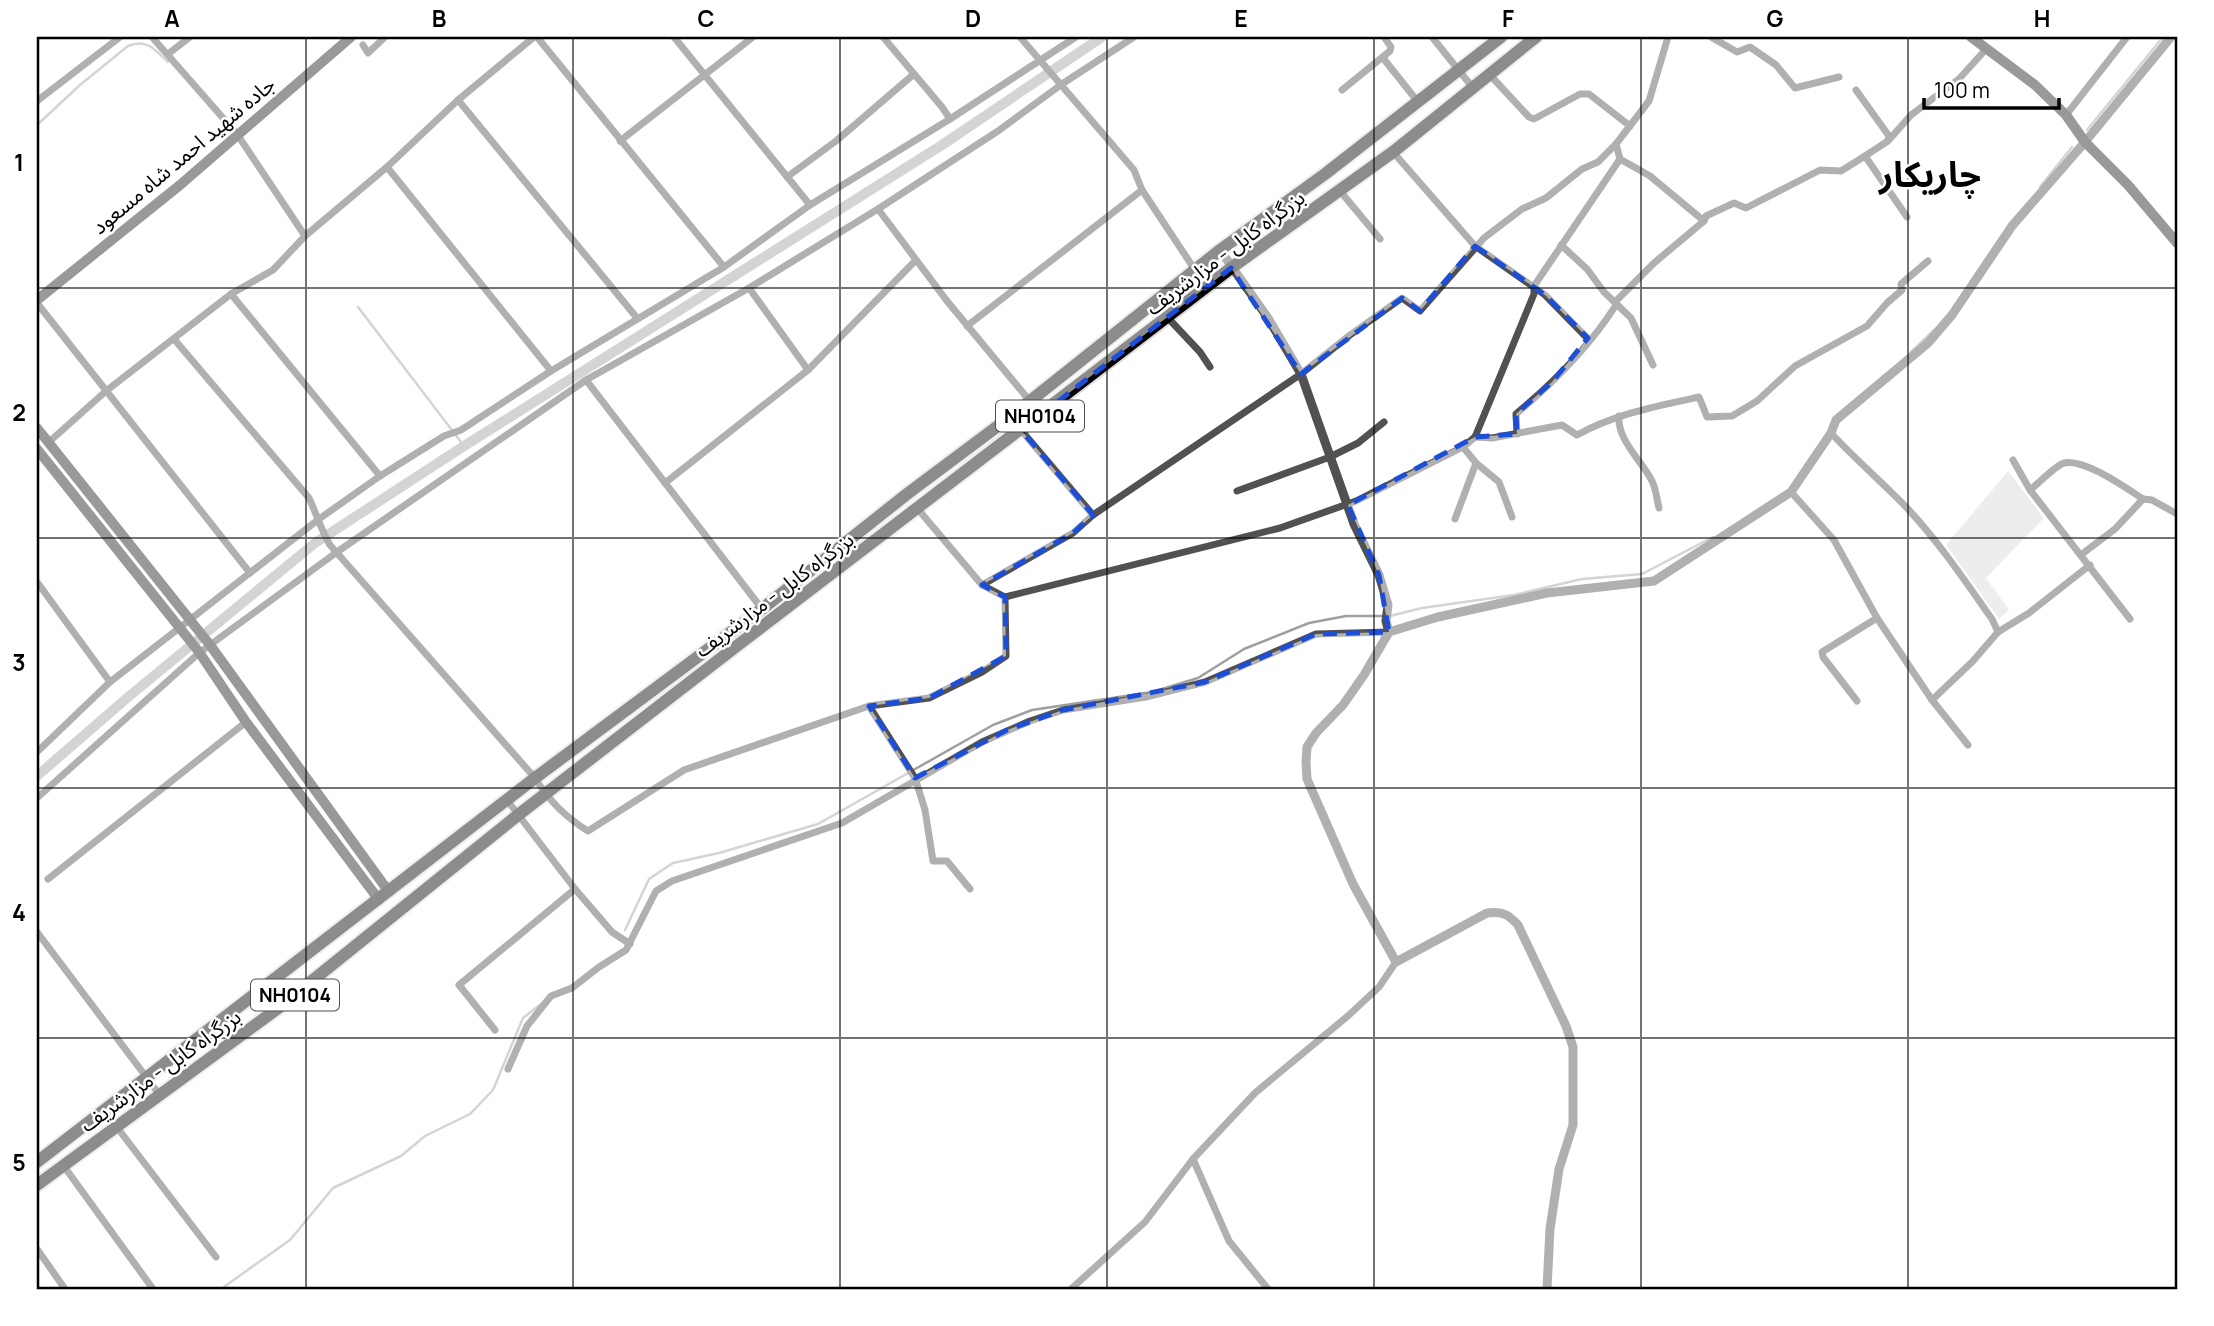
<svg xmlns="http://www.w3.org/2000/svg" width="2214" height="1326" font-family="Manrope,'Noto Sans Arabic',sans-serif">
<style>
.green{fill:#d8d8d8}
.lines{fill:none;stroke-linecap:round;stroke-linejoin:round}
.stream{stroke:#9f9f9f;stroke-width:2.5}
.canal{stroke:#9f9f9f;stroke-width:10}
.trunk-casing{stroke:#dbdbdb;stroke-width:16}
.minor{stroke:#515151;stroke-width:7}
.tertiary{stroke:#515151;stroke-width:9}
.secondary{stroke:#1e1e1e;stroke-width:10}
.trunk{stroke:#000;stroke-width:12}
.marked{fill:none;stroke:#1d4ed8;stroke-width:5;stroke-dasharray:14 9;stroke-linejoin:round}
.grid{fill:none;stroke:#000;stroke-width:2;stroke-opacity:0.55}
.labels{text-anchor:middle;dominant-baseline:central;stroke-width:5;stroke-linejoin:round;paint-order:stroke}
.shield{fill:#fff;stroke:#4c4c4c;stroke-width:2}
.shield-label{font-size:19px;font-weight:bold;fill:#000}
.street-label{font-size:21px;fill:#000;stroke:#fff}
.town-label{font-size:35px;font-weight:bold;fill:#000;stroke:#fff}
.neatline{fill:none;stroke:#000;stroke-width:2.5}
.grid-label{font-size:23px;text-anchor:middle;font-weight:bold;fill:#000}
</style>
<rect width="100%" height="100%" fill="#fff"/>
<polygon class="green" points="2008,471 2044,518 1986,578 2009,610 1999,619 1946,545"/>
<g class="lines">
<g class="stream">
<path d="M37,125L80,85L128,46C147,38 155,50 168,62"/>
<polyline points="2087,130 2163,37"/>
<polyline points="2040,187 2072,147"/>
<polyline points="358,307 464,446"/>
<polyline points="1911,352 1934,330"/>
<polyline points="1390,616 1422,608 1514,595 1582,579 1642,574 1713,537"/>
<polyline points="625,930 649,879 673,863 719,853 818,824 993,725 1032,710 1152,692 1198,678 1244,649 1309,623 1346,616 1383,616"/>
<polyline points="221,1289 290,1240 333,1188 401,1156 425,1136 470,1114 493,1090 523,1018 541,1004"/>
</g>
<polyline class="canal" points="37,776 127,698 315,543 464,446 942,145 1102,37"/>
<defs>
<g id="trunk">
<polyline points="37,1162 535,778 762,609 907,494 1010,417 1220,250 1325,174 1501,37"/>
<polyline points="37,1185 277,1009 518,815 738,645 1231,268 1393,152 1536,37"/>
</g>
</defs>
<use href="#trunk" class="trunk-casing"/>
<g class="minor">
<polyline points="152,37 237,134 305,236"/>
<polyline points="537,37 724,267"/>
<polyline points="674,37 810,205"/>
<polyline points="883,37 942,107 950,119"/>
<polyline points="1020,37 1134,170 1142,190 1195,270"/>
<polyline points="1432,37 1473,88"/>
<polyline points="1711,37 1737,52 1750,47 1776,65 1795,88 1839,77"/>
<polyline points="363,45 368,53 385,37"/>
<polyline points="168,54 190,37"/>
<polyline points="1383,58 1418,102"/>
<polyline points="1490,75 1529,117 1534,119 1580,94 1589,94 1630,126"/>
<polyline points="1342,90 1390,51 1391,47 1384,37"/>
<polyline points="1856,90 1889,136 1888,140"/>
<polyline points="458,100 637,318"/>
<polyline points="37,101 120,37"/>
<polyline points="2066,115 2127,37"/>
<polyline points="620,141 753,37"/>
<polyline points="1393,152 1475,246 1545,295 1589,340"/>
<polyline points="1865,156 1907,217"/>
<polyline points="1620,159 1650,176 1704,221"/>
<polyline points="387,167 551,371"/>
<polyline points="787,177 836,141 914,74"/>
<polyline points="1340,191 1380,239"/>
<polyline points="878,209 947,301 1029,400"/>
<polyline points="1561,245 1587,269 1604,292 1631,318 1653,365"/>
<polyline points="749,288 808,370"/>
<polyline points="231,294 380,476"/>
<polyline points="1615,302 1654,263 1704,221 1706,216 1734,203 1746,208 1820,170 1841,171 1865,156 1888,141 1911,115 1959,79 1987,48"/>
<polyline points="37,303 250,573"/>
<polyline points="1168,318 1200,352 1210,367"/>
<polyline points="967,326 1142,190"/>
<path d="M174,339L309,498C317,515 321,530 330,545L535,778C549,801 565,817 588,831L684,770L869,706L915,778L925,810L933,861H947L970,889"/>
<polyline points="586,380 762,609"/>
<path d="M1619,416C1617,440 1642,461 1652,481C1656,489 1657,500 1659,508"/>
<polyline points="1021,430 1093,515"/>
<path d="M1831,433C1855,459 1882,482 1907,508C1939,542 1965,581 1992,619L1998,632L1973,661L1932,700"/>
<path d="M1517,434L1516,414C1553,383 1590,346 1616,305"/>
<path d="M1475,437L1492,438L1562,425L1577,435C1615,414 1657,406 1699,397L1707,417L1732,416L1757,401L1795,366L1867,326L1887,303L1902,290L1901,284L1928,261"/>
<polyline points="49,442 106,391 231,294 273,270 305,236 387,167 458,100 534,37"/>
<polyline points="1463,447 1476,463 1499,482 1512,517"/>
<polyline points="2013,460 2030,490 2130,619"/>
<polyline points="665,483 808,370 915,261"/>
<path d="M2030,490C2038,484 2056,465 2064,463C2084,458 2126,488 2143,499"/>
<polyline points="1237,491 1330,457 1358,443 1384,422"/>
<polyline points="1791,492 1834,540 1877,618 1932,700 1968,745"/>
<polyline points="917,508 982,585 1005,597 1280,528 1356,501 1463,447 1475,437 1534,294 1534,286 1620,159 1616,144 1649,101 1668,37"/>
<polyline points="1455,519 1476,463"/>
<polyline points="2082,554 2115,529 2143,499 2152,500 2177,514"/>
<polyline points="37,582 110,682"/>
<polyline points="982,585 1073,533 1093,515 1301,374 1350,335 1402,298 1420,311 1484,238 1522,209 1546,198 1582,169 1598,162 1616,144"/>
<polyline points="1998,632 2029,613 2090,565"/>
<polyline points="1857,701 1823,657 1822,652 1877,618"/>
<polyline points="869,706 929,698 982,672 1006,656 1005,597"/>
<polyline points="37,752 110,682 319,519 380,476 444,436 461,430 551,371 724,267 810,205 950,119 1076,37"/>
<polyline points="37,798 199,653 337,552 586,380 749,288 878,209 998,131 1062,84 1134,37"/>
<polyline points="507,800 575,889 612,932 630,944"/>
<polyline points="48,879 246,722"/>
<polyline points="37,932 159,1094"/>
<polyline points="495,1030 459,985 575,889"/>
<polyline points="508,1069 527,1026 551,996 572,988 599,967 626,950 656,891 672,881 842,823 982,742 1030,721 1063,710 1146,697 1205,682 1316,634 1389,632"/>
<polyline points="116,1126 216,1257"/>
<polyline points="1193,1159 1229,1241 1268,1289"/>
<polyline points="63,1165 153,1289"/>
<polyline points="37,1249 65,1289"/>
<polyline points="1071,1289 1145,1222 1193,1159 1255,1093 1349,1015 1379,987 1396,962"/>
</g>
<g class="tertiary">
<polyline points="1220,250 1268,318 1301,374 1354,524 1379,575 1388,605 1386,621 1389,632"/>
<path d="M1547,1289L1550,1229L1559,1169L1573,1125V1047L1566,1026L1518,925C1508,914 1502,911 1487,913L1396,962L1353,884L1307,779L1306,762L1307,747L1316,733L1343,705L1364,675L1389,632L1438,617L1547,593L1654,581L1791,492L1831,433L1836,420L1928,343L1952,315L2012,226L2085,142L2171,37"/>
</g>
<g class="secondary">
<polyline points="1971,37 2035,85 2066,115 2085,142 2128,185 2177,243"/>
<polyline points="37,300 180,185 351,37"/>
<polyline points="37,428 210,645 389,892"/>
<polyline points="37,449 199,652 246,722 379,900"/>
</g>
<use href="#trunk" class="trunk"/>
</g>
<path d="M0 0H2214V1326H0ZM1475,246L1545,295L1588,338L1552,382L1516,414L1517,434L1475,437L1348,505L1379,575L1389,632L1316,634L1205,682L1063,710L1007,730L915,778L869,706L929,698L1006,656L1005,597L982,585L1073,533L1093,515L1021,430L1231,268L1301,374L1402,298L1420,311Z" fill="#fff" fill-opacity=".55" fill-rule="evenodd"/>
<path class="marked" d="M1475,246L1545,295L1588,338L1552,382L1516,414L1517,434L1475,437L1348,505L1379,575L1389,632L1316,634L1205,682L1063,710L1007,730L915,778L869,706L929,698L1006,656L1005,597L982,585L1073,533L1093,515L1021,430L1231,268L1301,374L1402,298L1420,311Z"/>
<path class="grid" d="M306,37V1289M573,37V1289M840,37V1289M1107,37V1289M1374,37V1289M1641,37V1289M1908,37V1289M37,288H2177M37,538H2177M37,788H2177M37,1038H2177"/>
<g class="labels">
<g class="shield">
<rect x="996" y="400.5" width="88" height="31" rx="5"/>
<rect x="251" y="979.5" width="88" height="31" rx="5"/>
</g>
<g class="shield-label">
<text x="1040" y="416">NH0104</text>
<text x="295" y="995">NH0104</text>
</g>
<g class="street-label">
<text transform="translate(183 155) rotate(-40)">جاده شهيد احمد شاه مسعود</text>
<text transform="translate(1225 252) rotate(-37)">بزرگراه کابل - مزارشریف</text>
<text transform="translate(774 594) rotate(-37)">بزرگراه کابل - مزارشریف</text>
<text transform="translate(160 1070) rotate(-36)">بزرگراه کابل - مزارشریف</text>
</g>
<g class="town-label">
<text x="1930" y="174">چاریکار</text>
</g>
</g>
<rect width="2214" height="1326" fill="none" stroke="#ffffff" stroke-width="77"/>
<path d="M1924 98v10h135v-10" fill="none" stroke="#000000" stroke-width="3.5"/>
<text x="1934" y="98" font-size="21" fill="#000000" stroke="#ffffff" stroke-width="5" paint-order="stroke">100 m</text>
<rect x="38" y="38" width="2138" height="1250" class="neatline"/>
<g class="grid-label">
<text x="172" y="27">A</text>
<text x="439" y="27">B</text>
<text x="706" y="27">C</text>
<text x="973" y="27">D</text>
<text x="1241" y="27">E</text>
<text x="1508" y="27">F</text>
<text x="1775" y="27">G</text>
<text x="2042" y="27">H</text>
<text x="19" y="171">1</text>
<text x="19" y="421">2</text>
<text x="19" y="671">3</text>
<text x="19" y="921">4</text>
<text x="19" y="1171">5</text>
</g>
</svg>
